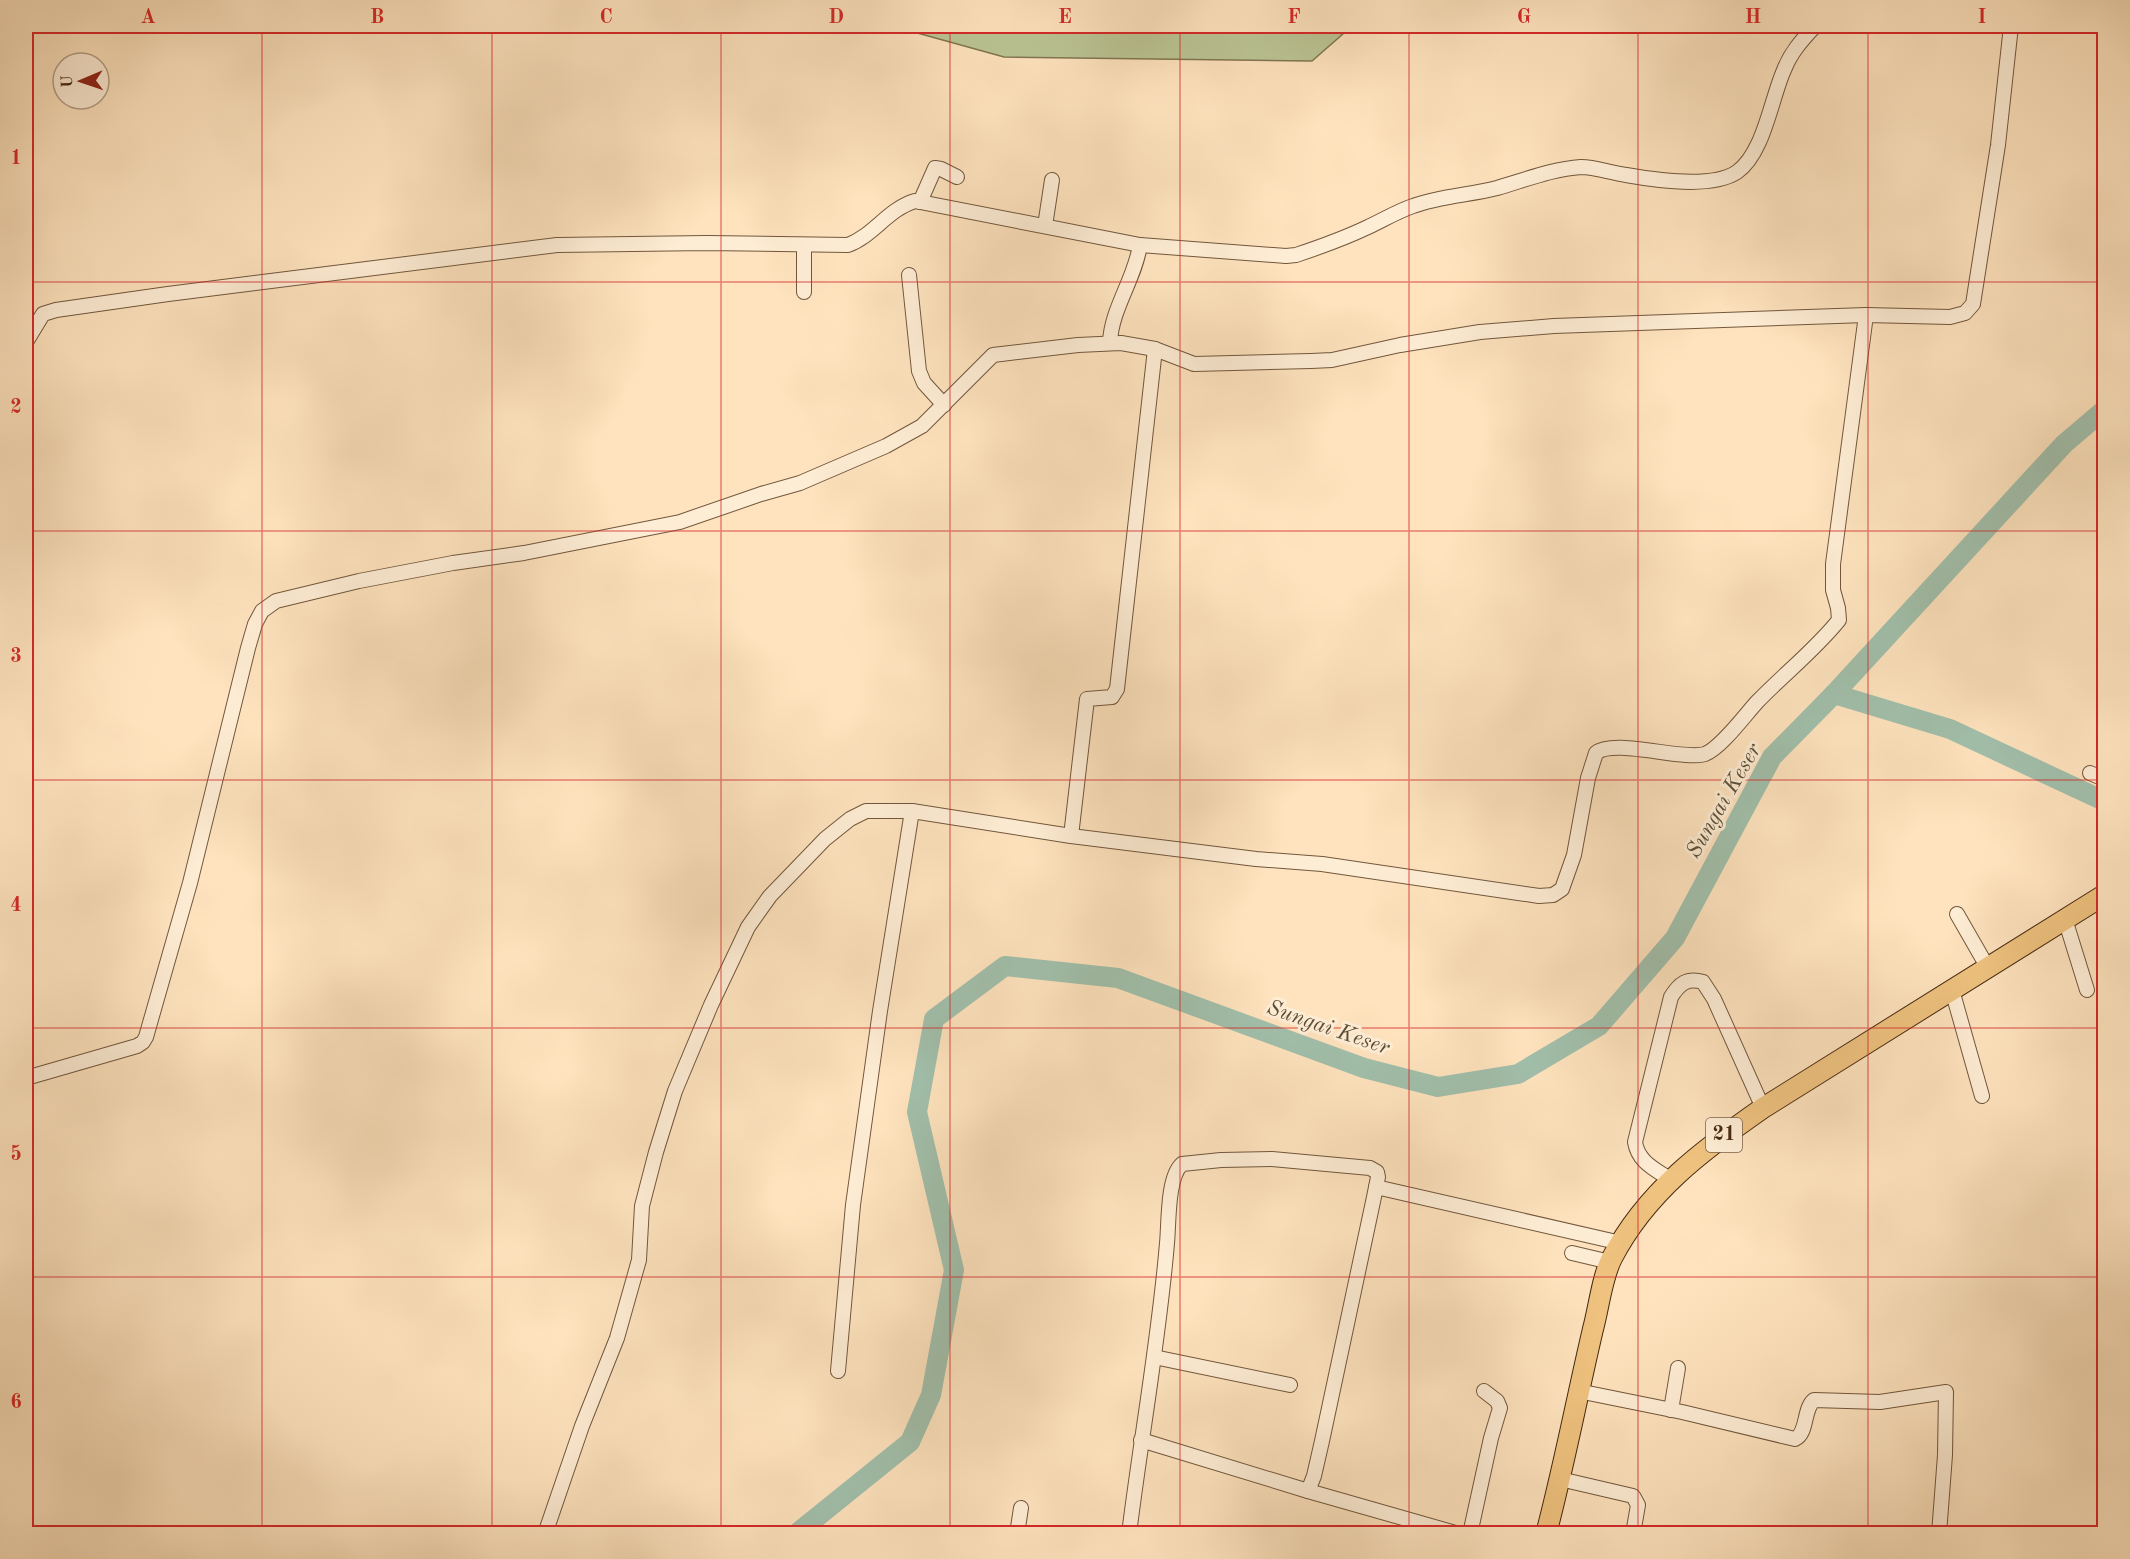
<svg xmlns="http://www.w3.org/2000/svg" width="2130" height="1559" font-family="'Old Standard TT',serif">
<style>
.green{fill:#bbc595;stroke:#807652;stroke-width:1.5}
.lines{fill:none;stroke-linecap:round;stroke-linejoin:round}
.river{stroke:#a1bfab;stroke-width:20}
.minor-casing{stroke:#72573c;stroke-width:16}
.highway-casing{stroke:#442810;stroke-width:22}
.minor{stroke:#feedd5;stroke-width:14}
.highway{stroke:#efc27f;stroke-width:20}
.grid{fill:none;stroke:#d62828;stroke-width:1.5;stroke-opacity:0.55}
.labels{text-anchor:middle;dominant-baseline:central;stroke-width:6;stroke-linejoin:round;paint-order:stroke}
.shield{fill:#feedd5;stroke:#7c634b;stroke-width:1.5}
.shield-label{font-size:20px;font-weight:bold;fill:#442810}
.water-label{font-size:22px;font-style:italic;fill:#5b4e37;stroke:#feedd5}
.neatline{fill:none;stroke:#d62828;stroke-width:2}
.grid-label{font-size:20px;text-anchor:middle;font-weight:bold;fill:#d62828}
</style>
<rect width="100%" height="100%" fill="#fee3be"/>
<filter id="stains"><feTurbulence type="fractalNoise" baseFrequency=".00333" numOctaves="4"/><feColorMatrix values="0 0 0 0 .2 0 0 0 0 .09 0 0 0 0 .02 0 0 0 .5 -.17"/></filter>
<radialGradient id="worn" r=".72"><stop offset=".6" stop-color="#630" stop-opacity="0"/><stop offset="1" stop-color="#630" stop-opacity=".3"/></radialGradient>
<polygon class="green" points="892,26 1352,26 1312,61 1004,57"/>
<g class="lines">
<g class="river">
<polyline points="1834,694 2064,444 2104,410"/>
<polyline points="796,1534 910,1442 931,1395 954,1270 917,1112 934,1019 1005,966 1118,978 1364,1068 1438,1087 1518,1074 1599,1026 1675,938 1772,757 1834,694 1950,729 2104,801"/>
</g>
<defs>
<g id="minor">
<polyline points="920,202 935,168 941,169 957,177"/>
<polyline points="1045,226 1052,180"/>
<polyline points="804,245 804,292"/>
<polyline points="909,275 919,371 924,383 944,405"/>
<path d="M26,342L43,314L56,310L168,294L557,245L707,243L848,245C873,236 888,209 915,201L1140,245L1286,256L1296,255C1320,247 1345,238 1368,227C1383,220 1398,211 1413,206C1440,196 1470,195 1497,188C1525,180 1552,169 1581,167C1595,167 1611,173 1626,175C1655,180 1712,189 1737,172C1764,153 1771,99 1784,70C1791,52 1802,40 1815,26"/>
<path d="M1110,343C1111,309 1135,279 1140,245"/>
<polyline points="2090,773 2104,779"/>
<polyline points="1071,836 1087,699 1112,697 1117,689 1155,349"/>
<polyline points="1957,914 1988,968"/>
<polyline points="2065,919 2087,990"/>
<polyline points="1952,990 1982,1096"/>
<polyline points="26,1078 137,1046 143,1042 146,1037 190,883 248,648 255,624 262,611 276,601 359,581 453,563 524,553 680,522 761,494 800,483 886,446 922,426 993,355 1078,345 1121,343 1155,349 1194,364 1311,361 1332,360 1400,345 1480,332 1554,326 1866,315"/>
<path d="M1671,1180C1655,1169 1638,1162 1635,1142L1671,997C1679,984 1687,977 1703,982L1714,999L1763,1108"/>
<polyline points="1376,1187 1621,1243"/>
<polyline points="1572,1253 1610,1262"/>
<polyline points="1154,1357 1290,1385"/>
<polyline points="838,1371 853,1205 880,1011 912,811"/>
<path d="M1578,1391L1682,1412L1795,1439C1808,1433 1803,1409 1814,1400L1880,1402L1946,1392L1945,1455L1939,1534"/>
<polyline points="1671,1410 1678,1368"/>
<polyline points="1141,1440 1308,1491 1459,1534"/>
<polyline points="1560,1479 1633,1496 1638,1505 1633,1534"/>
<path d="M545,1534L582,1426L617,1338L639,1260L642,1206L656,1152L675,1091L711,1005L748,927L770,896L825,839L850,819L866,811H912L1071,836L1256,859L1322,864L1539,896L1553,895L1562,889L1574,855L1588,778L1596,753C1614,738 1684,761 1705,754C1721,748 1745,715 1757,702C1784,674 1815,650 1839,620L1838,608L1833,590V564L1866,315L1950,317L1965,313L1973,304L1998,145L2011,26"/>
<polyline points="1017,1534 1021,1508"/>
<path d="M1129,1534C1141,1437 1159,1340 1167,1243C1169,1224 1167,1177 1182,1164L1221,1160L1272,1159L1370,1168L1377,1172L1378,1177L1374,1197L1322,1441L1314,1476L1308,1491"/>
<polyline points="1470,1534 1491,1438 1500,1408 1497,1401 1484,1391"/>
</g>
<path id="highway" d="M1546,1534C1564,1466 1577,1397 1593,1329C1599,1307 1602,1277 1612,1258C1646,1192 1704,1149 1763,1108L2104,895"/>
</defs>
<use href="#minor" class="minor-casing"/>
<use href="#highway" class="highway-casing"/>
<use href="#minor" class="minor"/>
<use href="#highway" class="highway"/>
</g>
<path class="grid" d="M262,26V1534M492,26V1534M721,26V1534M950,26V1534M1180,26V1534M1409,26V1534M1638,26V1534M1868,26V1534M26,282H2104M26,531H2104M26,780H2104M26,1028H2104M26,1277H2104"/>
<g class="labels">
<rect class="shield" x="1706" y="1118" width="36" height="34" rx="4.5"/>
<g class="shield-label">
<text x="1724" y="1135">21</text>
</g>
<g class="water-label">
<text transform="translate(1724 801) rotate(-60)">Sungai Keser</text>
<text transform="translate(1328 1028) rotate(19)">Sungai Keser</text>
</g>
</g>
<rect width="2130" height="1559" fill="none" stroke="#fee3be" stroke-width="66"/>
<g transform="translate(81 81) rotate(268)"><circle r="28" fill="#feedd5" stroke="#b49e86" stroke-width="1.5"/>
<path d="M0-4.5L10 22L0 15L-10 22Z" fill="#8f2418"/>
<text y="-9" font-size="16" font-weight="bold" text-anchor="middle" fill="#442810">U</text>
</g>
<rect x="33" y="33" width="2064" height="1493" class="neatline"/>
<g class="grid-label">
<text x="148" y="23">A</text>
<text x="377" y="23">B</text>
<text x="606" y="23">C</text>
<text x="836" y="23">D</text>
<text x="1065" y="23">E</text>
<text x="1294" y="23">F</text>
<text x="1524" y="23">G</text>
<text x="1753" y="23">H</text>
<text x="1982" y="23">I</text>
<text x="16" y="164">1</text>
<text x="16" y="413">2</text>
<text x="16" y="662">3</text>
<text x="16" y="911">4</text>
<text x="16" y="1160">5</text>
<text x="16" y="1408">6</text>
</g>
<rect width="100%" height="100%" filter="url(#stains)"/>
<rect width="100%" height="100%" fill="url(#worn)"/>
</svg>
